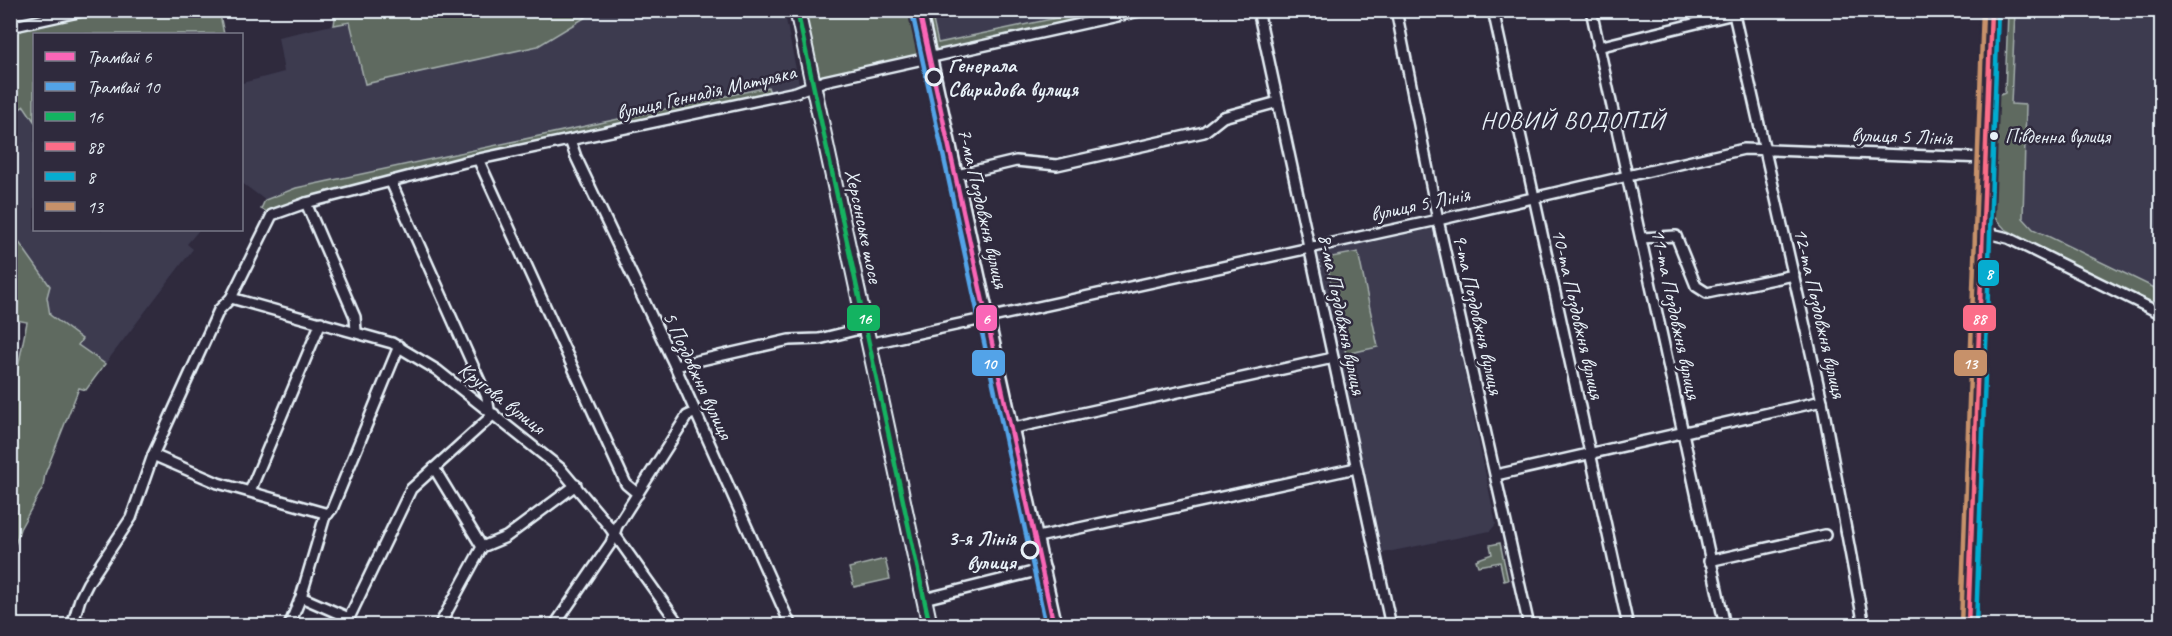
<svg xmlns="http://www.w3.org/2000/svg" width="2172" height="636" font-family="Caveat,sans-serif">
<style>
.built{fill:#3c3a50}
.green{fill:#5f6b60;stroke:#a4aeac;stroke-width:1.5}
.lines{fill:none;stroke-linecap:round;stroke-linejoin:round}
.street-casing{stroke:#e8f1f8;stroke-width:14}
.secondary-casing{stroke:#e8f1f8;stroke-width:18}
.street{stroke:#2f2a3d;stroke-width:9}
.secondary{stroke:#2f2a3d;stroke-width:14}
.bus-1-casing{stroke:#2f2a3d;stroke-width:9}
.bus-2-casing{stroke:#2f2a3d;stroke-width:9}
.bus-3-casing{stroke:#2f2a3d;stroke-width:9}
.bus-4-casing{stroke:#2f2a3d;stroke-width:9}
.bus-1{stroke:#13b361;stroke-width:4.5}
.bus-2{stroke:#fb6d88;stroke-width:4.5}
.bus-3{stroke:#06acd0;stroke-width:4.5}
.bus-4{stroke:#c7916a;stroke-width:4.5}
.tram-1-casing{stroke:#2f2a3d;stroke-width:9}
.tram-2-casing{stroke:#2f2a3d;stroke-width:9}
.tram-1{stroke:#fa66b7;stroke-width:4.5}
.tram-2{stroke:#53a3e8;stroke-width:4.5}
.stop-dot{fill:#2f2a3d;stroke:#e8f1f8;stroke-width:3}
.bus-dot{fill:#e8f1f8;stroke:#2f2a3d;stroke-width:2}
.labels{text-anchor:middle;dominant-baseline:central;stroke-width:5;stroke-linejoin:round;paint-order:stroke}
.bus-label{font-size:20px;fill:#e8f1f8;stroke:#2f2a3d;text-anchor:start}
.stop-label{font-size:21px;font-weight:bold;fill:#e8f1f8;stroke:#2f2a3d;text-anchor:start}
.street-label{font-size:21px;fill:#e8f1f8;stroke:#2f2a3d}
.quarter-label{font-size:24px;letter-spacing:1.5px;fill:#e8f1f8;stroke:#2f2a3d}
.line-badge{stroke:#2f2a3d;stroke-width:2}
.badge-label{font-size:16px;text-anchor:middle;font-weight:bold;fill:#fff}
</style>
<rect width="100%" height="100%" fill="#2f2a3d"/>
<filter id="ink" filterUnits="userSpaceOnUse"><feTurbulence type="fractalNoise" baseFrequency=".0167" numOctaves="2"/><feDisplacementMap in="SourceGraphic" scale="12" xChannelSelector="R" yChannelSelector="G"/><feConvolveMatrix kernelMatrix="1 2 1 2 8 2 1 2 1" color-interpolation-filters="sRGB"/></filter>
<g filter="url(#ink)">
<g class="built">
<polygon points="784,10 799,84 794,90 770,93 768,87 296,188 265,200 242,183 242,83 284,72 278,37 350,21 365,84 538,46 596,11"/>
<polygon points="931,11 1089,11 938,43"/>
<polygon points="2015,11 2161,11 2161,291 2033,229 2022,218 2026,105 2011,104"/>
<polygon points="25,105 34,121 34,230 199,230 187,244 193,249 105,364 78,344 82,339 50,315 47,297 50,286 11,231 10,115"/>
<polygon points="1431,228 1435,232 1496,524 1490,531 1383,553 1316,253"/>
</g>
<g class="green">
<polygon points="219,10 224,34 34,34 34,121 24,106 11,115 10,30 101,11"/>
<polygon points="336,11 336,10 596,11 538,46 365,84 350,22 334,25"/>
<polygon points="802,11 931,11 938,43 1089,11 1132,11 822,78 817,76"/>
<polygon points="2008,11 2015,11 2011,104 2026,105 2023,218 2033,229 2161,291 2161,310 2005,229 1994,217 1995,97 2005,93"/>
<polygon points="768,87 770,93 597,133 271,214 261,209 265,200 296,188"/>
<polygon points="11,231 50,286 47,297 50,315 82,339 78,345 105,364 86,390 79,388 45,474 43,487 20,529 11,558 11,402 27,322 11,319 11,254 17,259 11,252"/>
<polygon points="1358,252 1378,347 1346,354 1326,258"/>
<polygon points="1500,543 1508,580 1504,581 1500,562 1478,566 1476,560 1492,554 1490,545"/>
<polygon points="885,559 890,579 854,587 849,568"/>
</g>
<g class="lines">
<defs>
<g id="street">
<polyline points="921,10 1057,626"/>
<polyline points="1258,10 1391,626"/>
<polyline points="1396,10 1438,220 1529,626"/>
<polyline points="1493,10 1628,626"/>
<polyline points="1591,10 1725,626"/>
<polyline points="1733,10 1822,401 1864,626"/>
<polyline points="10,27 87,10"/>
<polyline points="1598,47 1734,14"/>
<polyline points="570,140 576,157 675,366 791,626"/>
<polyline points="479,161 626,484 638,494"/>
<polyline points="957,175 1016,161 1057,165 1204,132 1223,117 1278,102"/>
<polyline points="391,182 487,397 489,409"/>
<polyline points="306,203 355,317 356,331"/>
<polyline points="1983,232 2008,238 2162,314"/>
<polyline points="1641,238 1676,236 1696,286 1707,293 1794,275"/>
<polyline points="231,298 392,343 437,370 560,468 608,525 680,626"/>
<polyline points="868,344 1438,220 1744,149 1985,158"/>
<polyline points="675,366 789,340 819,339 864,328"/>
<polyline points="1014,428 1333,358"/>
<polyline points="153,455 218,483 328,514"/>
<polyline points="434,468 482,547"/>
<polyline points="1496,475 1822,401"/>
<polyline points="250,491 321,322"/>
<polyline points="1038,537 1356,468"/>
<polyline points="1709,561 1825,535"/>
<polyline points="301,597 349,618 411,489 494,414"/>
<polyline points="924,599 1045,569"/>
<polyline points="74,621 95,626"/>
<polyline points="72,626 80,599 88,583 131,518 153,455 219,310 231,298 272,215 306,203 465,162 796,92 824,81 1144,10"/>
<polyline points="289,626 301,597 325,516 332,509 399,346"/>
<polyline points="439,626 482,547 506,537 576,485"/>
<polyline points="554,626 611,543 617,526 687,416 696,412"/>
</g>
<g id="secondary">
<polyline points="797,10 930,626"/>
<polyline points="1968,626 1991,10"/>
</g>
</defs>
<use href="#street" class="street-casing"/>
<use href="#secondary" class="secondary-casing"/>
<use href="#street" class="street"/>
<use href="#secondary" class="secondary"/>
<defs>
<polyline id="bus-1" points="797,10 930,626"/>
<polyline id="bus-2" points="1968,626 1991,10"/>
<polyline id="bus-3" points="1976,626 1998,10"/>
<polyline id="bus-4" points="1961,626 1983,10"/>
</defs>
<use href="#bus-1" class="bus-1-casing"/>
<use href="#bus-2" class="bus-2-casing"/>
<use href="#bus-3" class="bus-3-casing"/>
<use href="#bus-4" class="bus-4-casing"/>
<use href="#bus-1" class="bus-1"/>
<use href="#bus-2" class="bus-2"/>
<use href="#bus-3" class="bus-3"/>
<use href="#bus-4" class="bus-4"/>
<defs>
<polyline id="tram-1" points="919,10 1054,626"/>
<polyline id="tram-2" points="912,12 1046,626"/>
</defs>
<use href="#tram-1" class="tram-1-casing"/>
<use href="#tram-2" class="tram-2-casing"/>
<use href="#tram-1" class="tram-1"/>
<use href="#tram-2" class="tram-2"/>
</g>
</g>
<g class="stop-dot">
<circle cx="934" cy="77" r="8"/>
<circle cx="1030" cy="550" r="8"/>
</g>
<circle class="bus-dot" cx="1994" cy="136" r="5"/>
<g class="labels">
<g class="bus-label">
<text x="2005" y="136">Південна вулиця</text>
</g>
<g class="stop-label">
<text x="948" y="65">Генерала<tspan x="948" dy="24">Свиридова вулиця</tspan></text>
<text x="1016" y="538" text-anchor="end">3-я Лінія<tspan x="1016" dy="24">вулиця</tspan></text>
</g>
<g class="street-label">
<text transform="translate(706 92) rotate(-13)">вулиця Геннадія Матуляка</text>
<text transform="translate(1902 136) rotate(2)">вулиця 5 Лінія</text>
<text transform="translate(1420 204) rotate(-12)">вулиця 5 Лінія</text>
<text transform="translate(983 208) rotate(77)">7-ма Поздовжня вулиця</text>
<text transform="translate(864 226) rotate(78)">Херсонське шосе</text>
<text transform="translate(1820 313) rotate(77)">12-та Поздовжня вулиця</text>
<text transform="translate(1342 314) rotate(78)">8-ма Поздовжня вулиця</text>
<text transform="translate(1478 314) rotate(77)">9-та Поздовжня вулиця</text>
<text transform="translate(1578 314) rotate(77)">10-та Поздовжня вулиця</text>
<text transform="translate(1676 314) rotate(78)">11-та Поздовжня вулиця</text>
<text transform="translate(698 375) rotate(65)">5 Поздовжня вулиця</text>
<text transform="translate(502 398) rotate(38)">Кругова вулиця</text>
</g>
<g class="quarter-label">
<text x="1573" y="120">НОВИЙ ВОДОПІЙ</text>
</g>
</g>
<g class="line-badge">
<rect x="1977" y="259" width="23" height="28" rx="6" fill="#06acd0"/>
<rect x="846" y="304" width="35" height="28" rx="6" fill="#13b361"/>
<rect x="975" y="304" width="23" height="28" rx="6" fill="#fa66b7"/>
<rect x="1962" y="304" width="35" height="28" rx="6" fill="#fb6d88"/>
<rect x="971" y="349" width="35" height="28" rx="6" fill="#53a3e8"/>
<rect x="1953" y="349" width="35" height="28" rx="6" fill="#c7916a"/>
</g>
<g class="badge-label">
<text x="1989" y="279">8</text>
<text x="864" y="324">16</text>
<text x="986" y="324">6</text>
<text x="1979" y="324">88</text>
<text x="989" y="369">10</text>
<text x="1970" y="369">13</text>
</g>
<rect width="2172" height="636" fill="none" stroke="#2f2a3d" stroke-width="36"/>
<rect x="18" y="18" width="2136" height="600" fill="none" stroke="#e8f1f8" stroke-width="2" filter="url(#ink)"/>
<rect x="33" y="33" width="210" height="198" fill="#2f2a3d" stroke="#797a88" stroke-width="1.5"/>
<rect x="45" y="52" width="30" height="9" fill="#fa66b7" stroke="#797a88" stroke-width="1.5"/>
<text x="87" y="63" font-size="18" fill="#e8f1f8">Трамвай 6</text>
<rect x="45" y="82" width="30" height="9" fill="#53a3e8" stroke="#797a88" stroke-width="1.5"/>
<text x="87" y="93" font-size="18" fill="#e8f1f8">Трамвай 10</text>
<rect x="45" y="112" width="30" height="9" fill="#13b361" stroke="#797a88" stroke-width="1.5"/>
<text x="87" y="123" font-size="18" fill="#e8f1f8">16</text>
<rect x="45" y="142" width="30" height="9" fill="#fb6d88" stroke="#797a88" stroke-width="1.5"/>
<text x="87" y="153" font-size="18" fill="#e8f1f8">88</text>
<rect x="45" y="172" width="30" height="9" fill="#06acd0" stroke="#797a88" stroke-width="1.5"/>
<text x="87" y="183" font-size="18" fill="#e8f1f8">8</text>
<rect x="45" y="202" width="30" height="9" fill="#c7916a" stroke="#797a88" stroke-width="1.5"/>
<text x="87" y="213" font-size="18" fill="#e8f1f8">13</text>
</svg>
